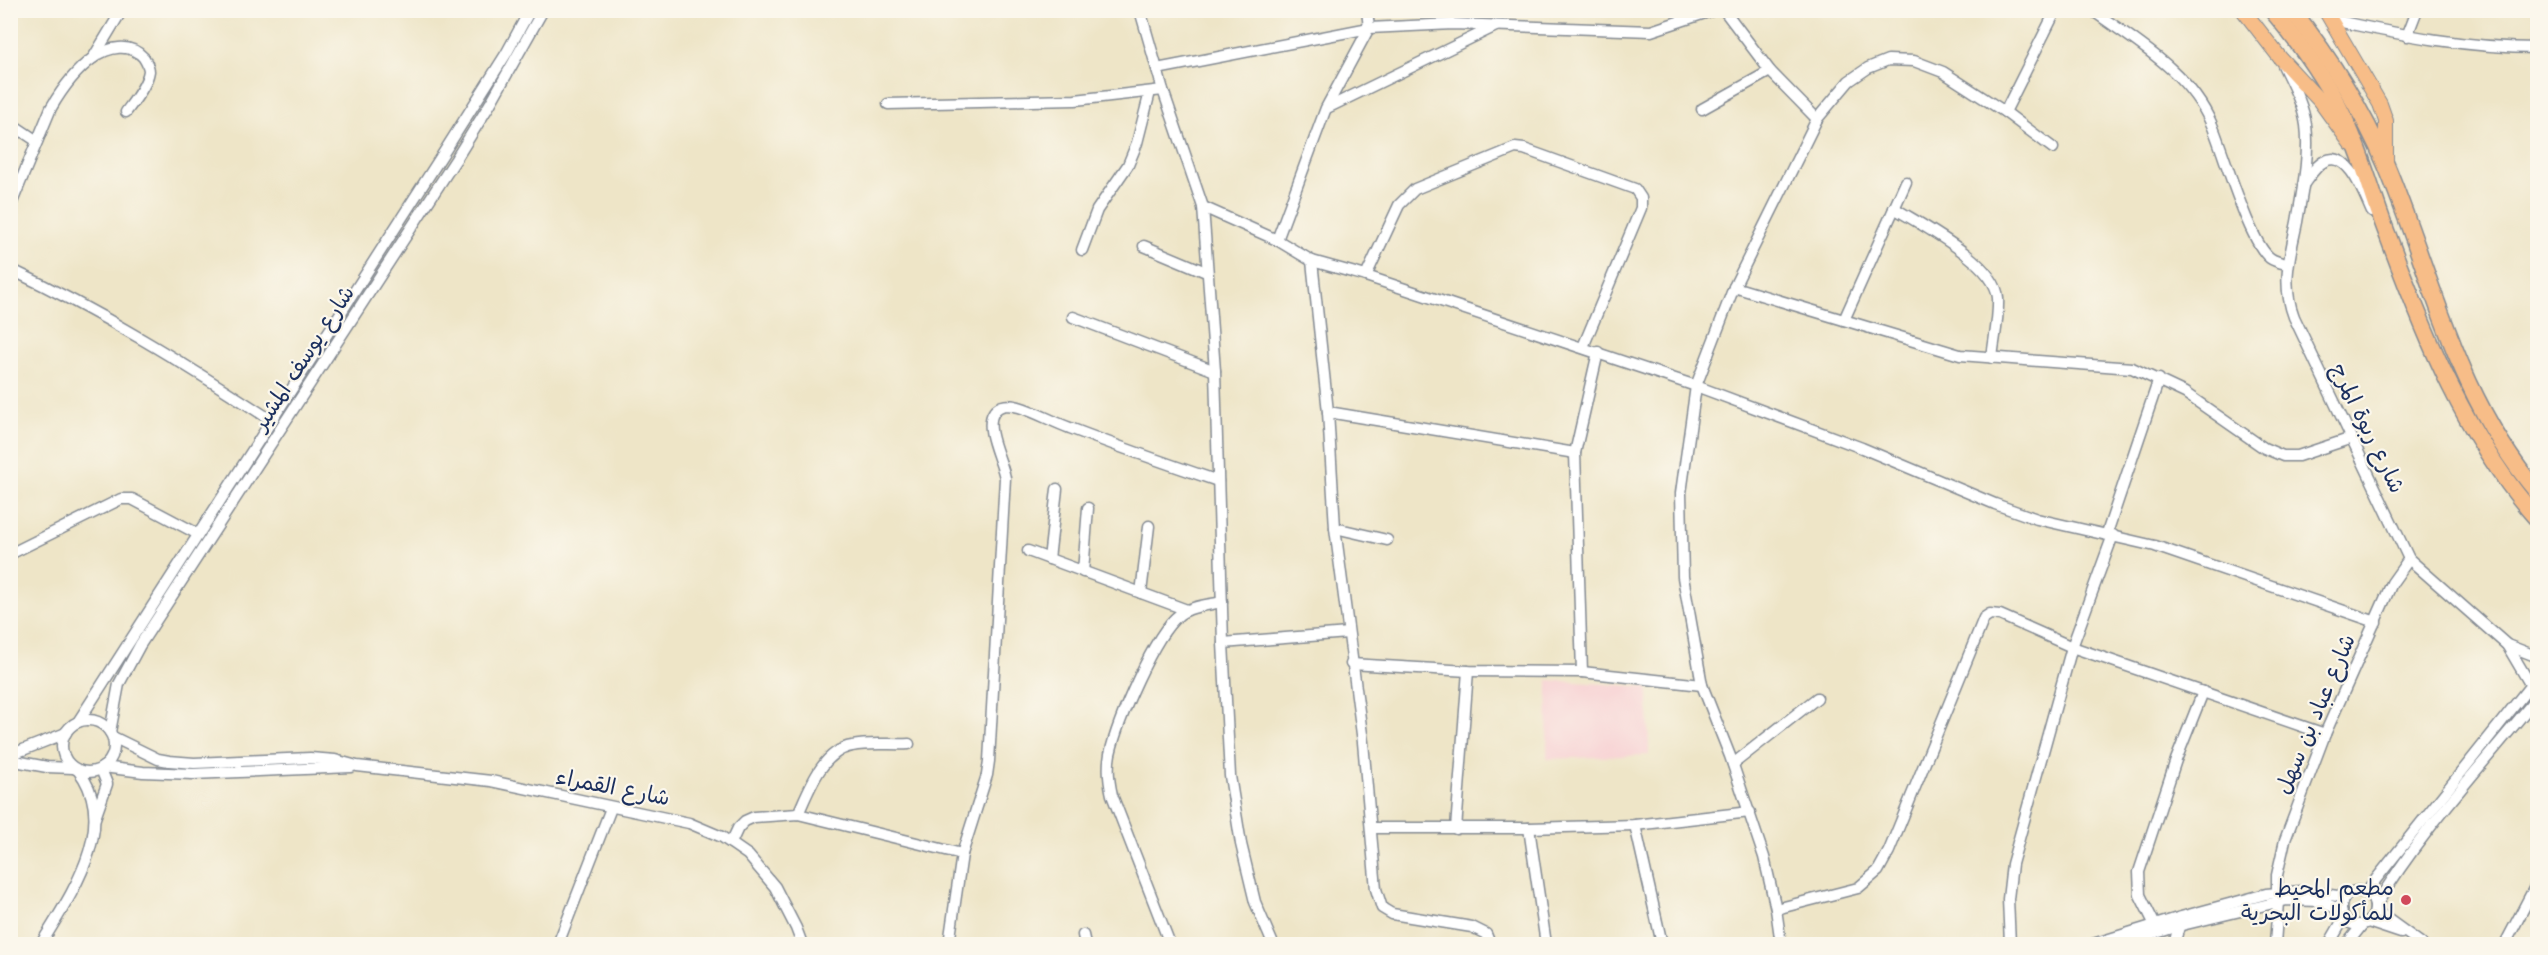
<svg xmlns="http://www.w3.org/2000/svg" width="2548" height="955" font-family="'Shantell Sans','Playpen Sans Arabic',sans-serif">
<style>
.built{fill:#f7cfd2}
.lines{fill:none;stroke-linecap:round;stroke-linejoin:round}
.minor-casing{stroke:#848a92;stroke-width:13}
.major-casing{stroke:#848a92;stroke-width:16}
.highway-casing{stroke:#848a92;stroke-width:19}
.minor{stroke:#fff;stroke-width:10}
.major{stroke:#f7bd88;stroke-width:14}
.highway{stroke:#f7bd88;stroke-width:16}
.poi-dot{fill:#d1495b;stroke:#fbf7ec;stroke-width:2}
.labels{text-anchor:middle;dominant-baseline:central;stroke-width:4.5;stroke-linejoin:round;paint-order:stroke}
.street-label{font-size:22px;fill:#1b2f5e;stroke:#fbf7ec}
.poi-label{font-size:22px;fill:#1b2f5e;stroke:#fbf7ec;text-anchor:end}
</style>
<rect width="100%" height="100%" fill="#fbf7ec"/>
<filter id="ink" filterUnits="userSpaceOnUse"><feTurbulence type="fractalNoise" baseFrequency=".0167" numOctaves="2"/><feDisplacementMap in="SourceGraphic" scale="12" xChannelSelector="R" yChannelSelector="G"/><feConvolveMatrix kernelMatrix="1 2 1 2 8 2 1 2 1" color-interpolation-filters="sRGB"/></filter>
<filter id="wash" filterUnits="userSpaceOnUse"><feTurbulence type="fractalNoise" baseFrequency=".008" numOctaves="4" result="noise"/><feDisplacementMap in="SourceGraphic" scale="24" xChannelSelector="R" yChannelSelector="G"/><feGaussianBlur stdDeviation="1.35" result="paint"/><feColorMatrix in="noise" values="0 0 0 0 0 0 0 0 0 0 0 0 0 0 0 0 0 1.4 0 .05"/><feComposite in="paint" operator="in"/></filter>
<g filter="url(#wash)">
<rect width="100%" height="100%" fill="#eee5c7"/>
<polygon class="built" points="1548,680 1648,687 1649,755 1547,759"/>
</g>
<g filter="url(#ink)">
<g class="lines">
<defs>
<g id="minor">
<polyline points="1140,10 1163,90 1203,207 1215,371 1223,643 1230,776 1241,844 1255,902 1273,944"/>
<polyline points="1724,10 1770,71 1817,119"/>
<path d="M2092,10C2137,43 2189,71 2212,125C2224,153 2249,242 2270,258C2274,261 2282,263 2287,264"/>
<path d="M2333,20C2401,35 2468,48 2538,48"/>
<polyline points="2407,36 2417,10"/>
<polyline points="93,58 122,10"/>
<path d="M2283,65C2292,84 2303,104 2306,125C2310,156 2302,192 2297,222C2290,256 2281,283 2294,317L2409,559L2507,645L2538,657"/>
<polyline points="1157,69 1369,28 1453,24 1651,31 1714,10"/>
<polyline points="888,104 1075,100 1163,90"/>
<polyline points="1327,108 1496,26"/>
<polyline points="1702,109 1770,71"/>
<polyline points="2005,112 2056,10"/>
<polyline points="10,123 37,141"/>
<path d="M2303,185C2309,177 2316,165 2325,161C2349,149 2365,197 2372,212"/>
<path d="M10,207L51,108C62,89 75,71 93,58C108,47 130,42 144,58C146,62 149,66 149,71C147,85 134,101 126,112"/>
<polyline points="1203,207 1277,240 1312,261 1366,276 1696,386 1862,448 1995,504 2037,519 2155,546 2376,622"/>
<path d="M1894,208C1921,225 1996,263 1998,298C1999,317 1994,339 1992,358"/>
<polyline points="1277,240 1326,108 1369,28 1367,10"/>
<polyline points="1144,246 1206,272"/>
<polyline points="1082,250 1097,210 1128,165 1137,143 1150,92"/>
<polyline points="1312,261 1328,412 1335,528 1363,742 1376,889 1382,908 1392,914 1472,927 1486,934 1490,944"/>
<path d="M10,269C101,312 187,365 271,420"/>
<polyline points="1366,276 1399,205 1415,189 1515,148 1524,149 1635,189 1641,198 1641,208 1583,347"/>
<polyline points="1734,287 1960,355 2132,368 2185,393 2264,448 2283,456 2298,456 2352,438"/>
<polyline points="1073,317 1215,371"/>
<polyline points="1844,320 1906,182"/>
<polyline points="1328,412 1575,453"/>
<polyline points="1335,528 1387,540"/>
<polyline points="2107,533 2159,379"/>
<polyline points="1028,551 1187,610"/>
<polyline points="10,554 121,499 132,499 198,534"/>
<polyline points="1049,559 1057,489"/>
<polyline points="1083,572 1088,508"/>
<polyline points="1141,593 1149,526"/>
<polyline points="1223,643 1348,633"/>
<polyline points="2507,645 2530,684"/>
<polyline points="1351,664 1468,671 1582,672 1702,685"/>
<polyline points="1582,672 1575,453 1598,352"/>
<circle cx="88" cy="746" r="26"/>
<polyline points="78,722 446,149 506,54 530,10"/>
<polyline points="110,732 119,684 140,645 456,159 490,104 543,10"/>
<polyline points="113,737 158,759 169,761 194,763 310,758 335,760 357,766 491,781 689,823 722,837 748,855 775,887 796,928 802,944"/>
<polyline points="10,755 66,733"/>
<polyline points="10,760 47,767 73,768"/>
<polyline points="1733,764 1817,698"/>
<polyline points="103,767 143,772 193,774 351,767"/>
<path d="M798,814C809,790 822,751 852,746C870,742 891,745 909,744"/>
<polyline points="95,818 107,784 101,769"/>
<polyline points="1635,825 1662,944"/>
<polyline points="1371,828 1529,828 1635,825 1750,812"/>
<polyline points="1529,828 1546,944"/>
<polyline points="1456,829 1468,671"/>
<polyline points="731,843 738,828 745,821 754,817 798,814 962,854"/>
<circle cx="2358" cy="908" r="17"/>
<polyline points="2277,892 2277,875 2285,840 2325,734 2392,583 2409,559"/>
<polyline points="2365,893 2538,676"/>
<path d="M2375,907C2421,830 2482,766 2538,696"/>
<polyline points="1776,909 1858,888 1878,871 1889,851 1984,618 1990,614 2000,615 2072,647 2325,734"/>
<polyline points="2375,910 2422,944"/>
<polyline points="2368,922 2401,933"/>
<polyline points="2155,925 2140,895 2139,872 2176,760 2203,692"/>
<polyline points="1083,935 1085,944"/>
<path d="M41,944C70,896 121,825 78,770"/>
<polyline points="558,944 611,808"/>
<path d="M949,944L962,854L987,775L989,761L1005,478C1002,460 983,428 994,412C999,404 1010,404 1019,407C1036,412 1053,422 1070,428C1119,447 1168,464 1218,481"/>
<path d="M1170,944L1112,795C1109,782 1107,769 1110,754C1117,723 1154,634 1179,615C1190,606 1209,605 1222,602"/>
<polyline points="1781,944 1776,909 1764,857 1730,756 1702,685 1683,577 1681,493 1696,386 1734,287 1817,119 1849,81 1868,68 1888,60 1914,61 1943,72 2005,112 2053,148"/>
<polyline points="2010,944 2008,899 2012,864 2072,647 2113,535"/>
<polyline points="2093,944 2181,917 2266,894 2301,891 2345,897"/>
<polyline points="2121,944 2182,925 2286,900 2319,901 2341,910"/>
<polyline points="2174,944 2181,920"/>
<polyline points="2275,944 2278,902"/>
<polyline points="2329,944 2344,918"/>
<polyline points="2347,944 2362,925"/>
<polyline points="2505,944 2538,881"/>
</g>
<g id="major">
<polyline points="2243,10 2281,59 2319,100 2351,144"/>
<polyline points="2325,10 2380,104 2386,121 2386,163"/>
</g>
<g id="highway">
<path d="M2272,10C2300,44 2327,81 2345,120C2363,157 2373,198 2388,236C2425,336 2466,439 2538,520"/>
<path d="M2292,10C2330,58 2362,109 2386,165C2433,278 2456,397 2538,493"/>
</g>
</defs>
<use href="#minor" class="minor-casing"/>
<use href="#major" class="major-casing"/>
<use href="#highway" class="highway-casing"/>
<use href="#minor" class="minor"/>
<use href="#major" class="major"/>
<use href="#highway" class="highway"/>
</g>
</g>
<circle class="poi-dot" cx="2406" cy="900" r="6"/>
<g class="labels">
<g class="street-label">
<text transform="translate(303 358) rotate(-57)">شارع يوسف المشير</text>
<text transform="translate(2368 428) rotate(64)">شارع ربوة المرج</text>
<text transform="translate(2315 714) rotate(-67)">شارع عباد بن سهل</text>
<text transform="translate(613 787) rotate(11)">شارع القمراء</text>
</g>
<g class="poi-label">
<text x="2394" y="887">مطعم المحيط<tspan x="2394" dy="25">للمأكولات البحرية</tspan></text>
</g>
</g>
<rect width="2548" height="955" fill="none" stroke="#fbf7ec" stroke-width="36"/>
</svg>
